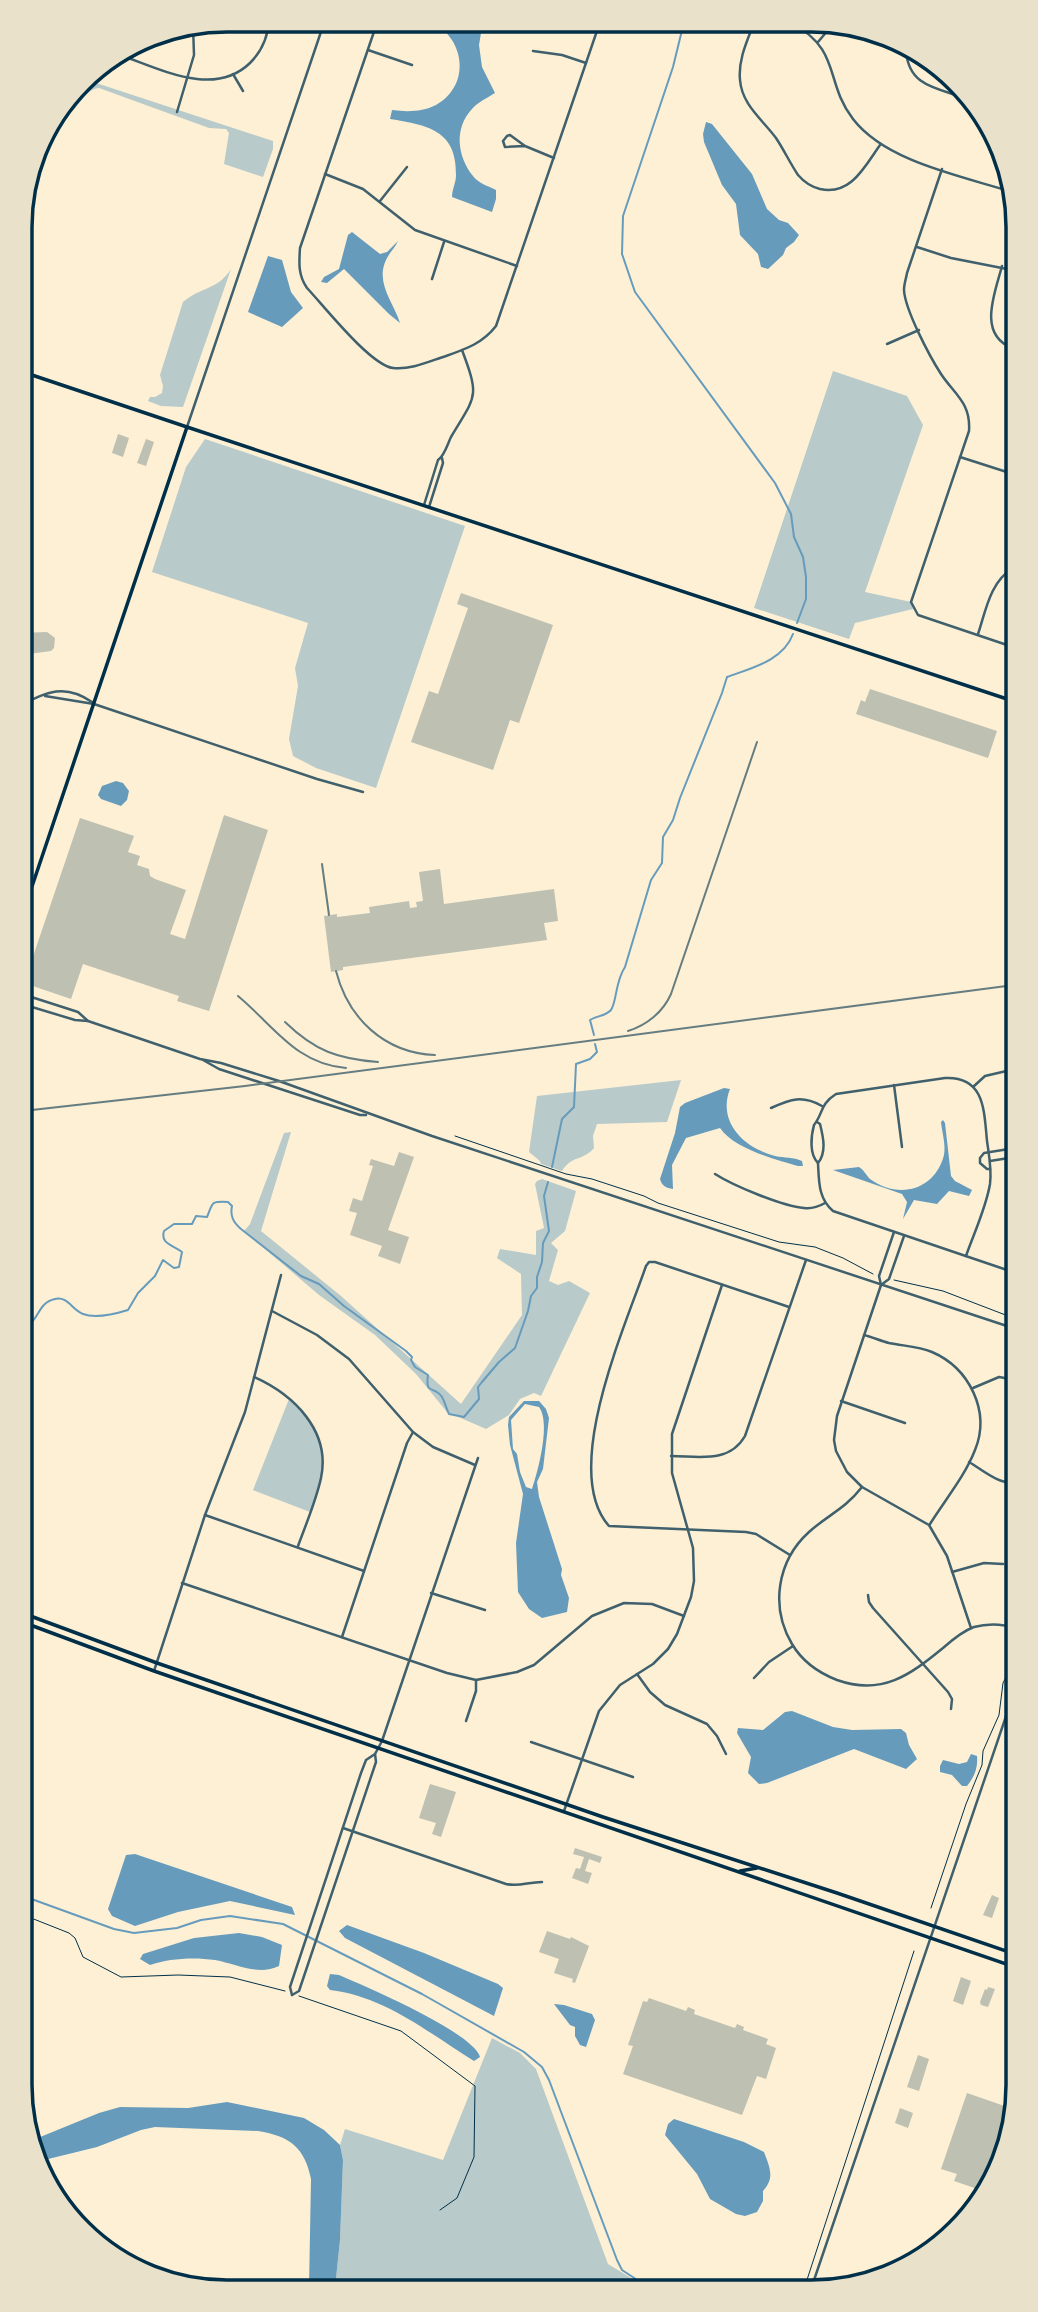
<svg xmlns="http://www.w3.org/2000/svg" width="1038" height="2312" font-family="Raleway,sans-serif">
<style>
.green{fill:#b9caca}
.water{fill:#669bbc;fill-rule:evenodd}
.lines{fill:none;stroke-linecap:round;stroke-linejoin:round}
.stream{stroke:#669bbc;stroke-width:2}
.building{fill:#bec0b2}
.path{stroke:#003049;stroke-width:1}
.minor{stroke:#3f606c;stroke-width:2.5}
.tertiary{stroke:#3f606c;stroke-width:2.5}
.secondary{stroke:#003049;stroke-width:3.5}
.primary{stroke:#003049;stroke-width:3.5}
.rail{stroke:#657d81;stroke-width:2}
.rim{fill:none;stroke:#003049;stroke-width:3.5}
</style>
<rect width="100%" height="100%" fill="#fdf0d5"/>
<g class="green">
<path d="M84,79L273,141V149L263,177L224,164L229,133L226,129L209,128L99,88C79,90 77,122 57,114Z"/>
<path d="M231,269L183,407L161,406L148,401L150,397H155L162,393L163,386L160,375L183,302C200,287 218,290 231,269Z"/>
<polygon points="833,371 907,396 923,425 865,592 911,602 913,609 855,623 849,639 754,608"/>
<polygon points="205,439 465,526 376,788 316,768 293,756 289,739 298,686 295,668 308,623 152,572 186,467"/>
<path d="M681,1080L667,1122L597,1124L593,1136L594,1148C582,1162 573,1154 562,1171L541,1164L540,1161L529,1152L537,1096Z"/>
<polygon points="291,1132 261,1231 341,1296 461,1404 522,1315 521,1274 497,1258 500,1249 536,1255 536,1231 544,1228 535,1184 537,1181 542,1179 576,1191 565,1231 551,1243 558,1250 549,1281 558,1285 569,1281 590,1293 541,1396 534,1393 520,1399 509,1415 486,1429 447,1412 416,1374 375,1335 319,1295 244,1231 250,1224 284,1133"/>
<path d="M289,1399C312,1416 327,1446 322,1475C320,1488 314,1500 310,1512L253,1490Z"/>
<polygon points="492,2038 520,2053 536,2069 608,2264 646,2287 335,2288 340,2240 343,2160 340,2145 345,2129 443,2160"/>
</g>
<g class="water">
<path d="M429,21H483L479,45L482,67L495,93C487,98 478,102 472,109C454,128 457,156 473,176C478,183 488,186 496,190V199L492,212L452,197C452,189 456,183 456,175C457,130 427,125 390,119L392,110C407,112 422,112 436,105C472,85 465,36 429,21Z"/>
<polygon points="706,122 712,124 752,174 767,209 779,220 788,223 799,235 794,242 786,248 783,255 768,269 761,267 758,254 740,235 736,204 722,185 704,142 703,134"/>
<path d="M352,232L380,254L387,252L398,241C395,248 389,253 386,260C375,283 394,303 400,323L389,314L344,269L327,283L321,282L324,277L339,269L348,235Z"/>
<polygon points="268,256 282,260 291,292 303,308 282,327 248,312"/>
<polygon points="116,781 123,783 129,791 127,800 121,806 101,799 98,795 102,786"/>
<path d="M724,1088L730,1089C717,1122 744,1148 775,1156C785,1158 793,1157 802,1161L803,1166H798C776,1160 733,1148 720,1128L686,1138L672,1165L673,1189C666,1188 662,1186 660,1179L675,1133L680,1107L685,1103Z"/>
<path d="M943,1120L945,1123L951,1176L955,1181L972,1190L969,1196L949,1191L937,1204L914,1200L903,1219L907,1202L902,1194L833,1170L859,1167C864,1170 866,1175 870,1179C899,1200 935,1190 944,1155C946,1145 942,1132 941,1122Z"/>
<path d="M524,1401H539L546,1409L549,1418L543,1469L537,1482L539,1497L562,1569L561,1575L569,1598L567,1612L542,1618L529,1609L518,1592L516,1543L523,1494L510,1445L508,1425L509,1417ZM525,1404L539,1407C551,1423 538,1471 532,1489L526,1487L520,1472L517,1454L513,1449L511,1420Z"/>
<polygon points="792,1711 833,1727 852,1730 901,1729 906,1733 909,1745 917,1759 906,1769 854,1749 767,1783 759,1784 748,1773 751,1757 737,1733 738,1728 763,1730 785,1712"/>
<path d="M971,1754L977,1756C978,1767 975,1776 967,1786H962L952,1775L940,1772V1766L943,1760L959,1764L967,1762Z"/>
<polygon points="135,1854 292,1907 295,1915 230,1901 178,1912 135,1926 112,1916 108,1909 126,1855"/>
<polygon points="347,1925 424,1953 498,1984 503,1988 494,2016 345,1938 339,1931"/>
<path d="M239,1933L262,1937L282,1945L279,1966C258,1976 237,1964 215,1960C195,1957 169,1958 150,1965L140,1959L143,1954L194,1938Z"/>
<path d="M330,1974L339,1975C365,1986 474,2033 480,2057L474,2061C429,2033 384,1996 330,1990L327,1986Z"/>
<polygon points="554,2004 564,2005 592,2014 595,2020 586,2047 580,2045 575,2036 575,2027 570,2025"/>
<path d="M227,2102L304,2118L324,2130L340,2145L343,2160L340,2240L335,2288H309L311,2179C305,2148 290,2136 258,2131L155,2127L141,2130L97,2147L40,2161L28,2142L99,2113L120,2107L188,2108Z"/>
<path d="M674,2119L744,2142L764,2152C770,2168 775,2178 763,2191V2201L757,2212L745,2216L736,2214L710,2199L697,2174L665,2135L668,2124Z"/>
</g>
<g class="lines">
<g class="stream">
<polyline points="684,22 673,67 623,216 622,254 635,292 775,483 791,514 794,537 803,557 806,577 806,599 797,623"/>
<path d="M594,1035L590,1020C596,1016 606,1016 611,1010C617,1001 615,982 625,967L651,880L662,863L663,837L673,820L680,798L722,693L727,677C751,668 783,661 793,634"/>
<polyline points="552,1167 562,1119 574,1107 576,1064 590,1059 597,1052 595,1044"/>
<path d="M24,1329C40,1320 37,1303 55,1299C68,1296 72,1310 83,1314C96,1319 115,1314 128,1310L138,1293L155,1276L163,1260L174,1268L179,1267L182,1252C173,1245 160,1244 164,1231L174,1224H192L196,1216L207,1217C213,1203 210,1201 228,1202L232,1206C230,1216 233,1222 241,1229L301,1276L319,1284L344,1306L406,1351L412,1357L411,1360L415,1367L428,1375C425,1396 434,1385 442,1397C445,1402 446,1408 449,1414L464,1417L479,1399L478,1387L482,1382L499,1362L515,1348L528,1311L531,1296L537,1288V1277L542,1262L543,1243L549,1231L544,1196L548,1182"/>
<polyline points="26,1897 114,1929 134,1933 177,1928 201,1920 230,1916 283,1924 422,1994 524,2052 542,2067 549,2080 617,2260 622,2270 648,2287"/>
</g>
</g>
<g class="building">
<polygon points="118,434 129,438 123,457 112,453"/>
<polygon points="146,439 154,442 146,466 137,463"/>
<polygon points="461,593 553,625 519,723 510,720 493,770 411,742 429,691 438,694 468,608 457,604"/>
<polygon points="47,632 55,638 54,648 51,651 21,655 21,633"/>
<polygon points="870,689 997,731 988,758 856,714 861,700 865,702"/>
<polygon points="224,815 268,830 209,1011 177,1001 179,996 83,964 71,999 24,983 80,818 134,836 128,852 140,856 137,865 149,869 150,876 155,879 186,890 170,934 185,939"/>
<polygon points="440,869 444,904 554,889 558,921 544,923 547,940 343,967 343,970 331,972 324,916 337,914 337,917 370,913 369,907 409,901 410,908 417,907 416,902 423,901 419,872"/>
<polygon points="399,1152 414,1157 388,1230 409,1237 400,1264 378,1256 382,1246 350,1235 357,1213 349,1211 353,1198 362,1201 373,1166 369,1165 371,1159 394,1166"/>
<polygon points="430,1784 456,1792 441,1837 432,1834 436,1823 419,1818"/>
<polygon points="575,1848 602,1857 600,1863 589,1859 585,1871 592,1873 588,1884 572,1878 576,1868 580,1869 584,1857 573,1854"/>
<polygon points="992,1895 999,1898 992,1918 983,1915"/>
<polygon points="547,1931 570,1939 571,1937 589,1946 575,1983 572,1982 573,1979 554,1973 559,1959 539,1952"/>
<polygon points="961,1977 971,1981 963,2005 953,2001"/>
<polygon points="988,1987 995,1989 988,2007 981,2005 980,2002 985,1989 987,1990"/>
<polygon points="649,1998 686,2011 688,2007 695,2010 694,2014 735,2028 737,2024 744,2027 743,2030 768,2039 766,2044 776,2048 766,2079 757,2076 742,2115 623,2074 633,2046 628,2045 643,2001 647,2002"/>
<polygon points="918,2055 929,2059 919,2091 907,2087"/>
<polygon points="967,2093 1016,2110 1003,2164 986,2192 954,2181 957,2174 941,2169"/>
<polygon points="900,2108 913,2113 908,2128 895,2123"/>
</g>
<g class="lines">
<g class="path">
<polyline points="455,1136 566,1174 592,1179 644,1196 658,1203 779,1242 815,1247 843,1258 873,1274"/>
<polyline points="894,1280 943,1291 1016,1319"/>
<polyline points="931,1908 966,1804 982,1765 983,1751 999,1715 1003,1683 1017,1656"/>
<polyline points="26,1916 69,1933 75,1938 83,1957 121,1977 178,1975 230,1977 285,1991"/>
<polyline points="299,1996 401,2031 475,2086 474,2157 457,2198 440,2210"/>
<polyline points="805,2286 914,1951"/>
</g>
<g class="minor">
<path d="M378,20L300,248C299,263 298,275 307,288C324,306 370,365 393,368C411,370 430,361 446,356C466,349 483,343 496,326L600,22"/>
<path d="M754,23C747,41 738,60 740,80C742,105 762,119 776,138C784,150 790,163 798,175C804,182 812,187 820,189C851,196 865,166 880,145"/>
<path d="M792,23C842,51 824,81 853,119C886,162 962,176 1012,192"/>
<polyline points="818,42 834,23"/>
<polyline points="368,50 412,65"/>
<path d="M906,50C908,86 936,88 965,98"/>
<polyline points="533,51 562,55 586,63"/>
<path d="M117,54C157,67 213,99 250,63C262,51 268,37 269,20"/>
<polyline points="233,74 243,91"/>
<polyline points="177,112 194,55 193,26"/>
<polyline points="525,146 505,147 503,141 507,136 510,135 525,146 554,158"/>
<path d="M942,169L907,273C906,279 904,284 904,290C905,310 930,357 941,374C955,395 971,403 969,431L911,602L918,615L1013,647"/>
<polyline points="325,174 363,189 415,230 517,266"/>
<polyline points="380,201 407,167"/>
<polyline points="917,247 951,258 1012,270"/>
<path d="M1002,266C995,293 977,334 1012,348"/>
<polyline points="432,279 444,242"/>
<polyline points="887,344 919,330"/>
<polyline points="960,457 1013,474"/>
<path d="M424,505L438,460C445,455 447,445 451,437C476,395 480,398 462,350"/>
<polyline points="429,507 443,463 442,458"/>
<path d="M978,634C986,610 990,582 1013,568"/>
<polyline points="45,696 94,704 317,779 363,792"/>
<path d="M21,705C47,692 65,683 92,702"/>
<polyline points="894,1085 902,1147"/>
<polyline points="973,1087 985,1076 1015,1069"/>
<path d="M771,1108C791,1099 802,1095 822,1106"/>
<path d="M817,1122L820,1124C823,1136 827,1152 818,1163C819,1181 818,1198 833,1211L1007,1270L1015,1278"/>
<polyline points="990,1161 1015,1157"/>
<path d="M818,1163C809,1154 811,1136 814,1125C823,1114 820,1104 836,1094L945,1078C985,1076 984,1111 987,1141C989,1155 992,1170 990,1184C986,1208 974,1233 966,1256"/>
<polyline points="990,1169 987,1169 980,1163 980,1158 984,1153 1015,1148"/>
<path d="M715,1174C734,1186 782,1206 804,1208C812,1209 818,1207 825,1203"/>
<polyline points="894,1232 879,1276 881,1285 837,1416 834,1440 836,1451 847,1472 862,1487 929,1525 947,1556 971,1628"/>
<polyline points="1007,1270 1015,1269"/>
<polyline points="881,1285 889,1279 904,1236"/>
<path d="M789,1307L655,1262H649L646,1266C625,1327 560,1471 609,1526L746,1532L756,1534L790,1555"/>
<polyline points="272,1311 317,1335 349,1359 413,1432 433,1447 475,1465"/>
<path d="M864,1335C872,1337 881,1341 889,1343C903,1346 918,1346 932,1352C969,1368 991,1411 975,1450C965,1476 945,1500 930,1524"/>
<path d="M254,1377C294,1395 331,1431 321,1478C316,1501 306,1524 298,1546"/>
<polyline points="973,1388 999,1377 1016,1380"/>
<polyline points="841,1401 905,1423"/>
<path d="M671,1456C698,1456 729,1464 745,1436L806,1260"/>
<path d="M969,1462C984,1471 998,1484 1016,1483"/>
<path d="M862,1487C844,1510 829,1514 809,1532C777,1561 770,1607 792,1644C802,1661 819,1673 837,1680C882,1696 910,1675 943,1648C952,1640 963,1631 974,1627C988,1623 1003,1624 1017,1628"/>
<polyline points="205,1515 364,1571"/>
<polyline points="952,1572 984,1563 1003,1564"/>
<polyline points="182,1583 447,1673 476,1680 517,1672 534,1665 592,1616 624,1603 652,1604 684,1616"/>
<polyline points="431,1593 485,1610"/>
<polyline points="868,1595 869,1602 873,1608 948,1692 952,1699 951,1709"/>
<polyline points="342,1637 407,1443 413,1432"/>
<polyline points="154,1671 205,1515 245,1412 281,1275"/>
<polyline points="637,1674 650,1692 665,1705 707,1724 717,1736 726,1754"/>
<polyline points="754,1678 769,1662 793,1646"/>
<polyline points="466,1721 476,1691 476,1680"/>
<polyline points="531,1742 633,1777"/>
<polyline points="564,1811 599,1711 620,1685 653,1664 668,1649 677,1634 691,1597 694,1581 693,1548 672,1473 672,1434 722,1285"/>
<path d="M343,1828L506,1884C519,1887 528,1882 542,1882"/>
<polyline points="292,1995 299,1991 376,1762 375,1754 382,1741 478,1458"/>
<polyline points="292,1995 290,1987 361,1773 366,1760 375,1754"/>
</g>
<g class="tertiary">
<polyline points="187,427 325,20"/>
<polyline points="22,994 78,1012 88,1021"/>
<polyline points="22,1004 75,1020 88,1021 200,1059 221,1063 279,1081 432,1136 1016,1329"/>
<polyline points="203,1060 219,1069 360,1115 366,1115"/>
<polyline points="812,2286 1017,1684"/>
</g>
<polyline class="secondary" points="20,371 187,427"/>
<g class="primary">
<polyline points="22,916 187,427 1013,701"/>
<polyline points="25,1614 157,1663 603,1817 837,1893 1018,1955"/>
<polyline points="25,1623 154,1671 1018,1968"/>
<polyline points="740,1871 757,1868"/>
</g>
<g class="rail">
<polyline points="322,864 329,915"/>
<path d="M336,971C348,1018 384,1053 435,1055"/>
<path d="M238,996C274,1026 296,1064 346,1068"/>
<path d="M285,1022C315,1051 338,1059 378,1062"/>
<path d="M628,1031C647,1025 663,1012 671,994L757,742"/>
<polyline points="23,1111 245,1086 1014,985"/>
</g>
</g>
<path d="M0 0H1038V2312H0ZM227 32H811A195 195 0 0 1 1006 227V2085A195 195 0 0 1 811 2280H227A195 195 0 0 1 32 2085V227A195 195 0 0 1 227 32Z" fill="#e9e1ca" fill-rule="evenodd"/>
<path class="rim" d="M227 32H811A195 195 0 0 1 1006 227V2085A195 195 0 0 1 811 2280H227A195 195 0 0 1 32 2085V227A195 195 0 0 1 227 32Z"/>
</svg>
